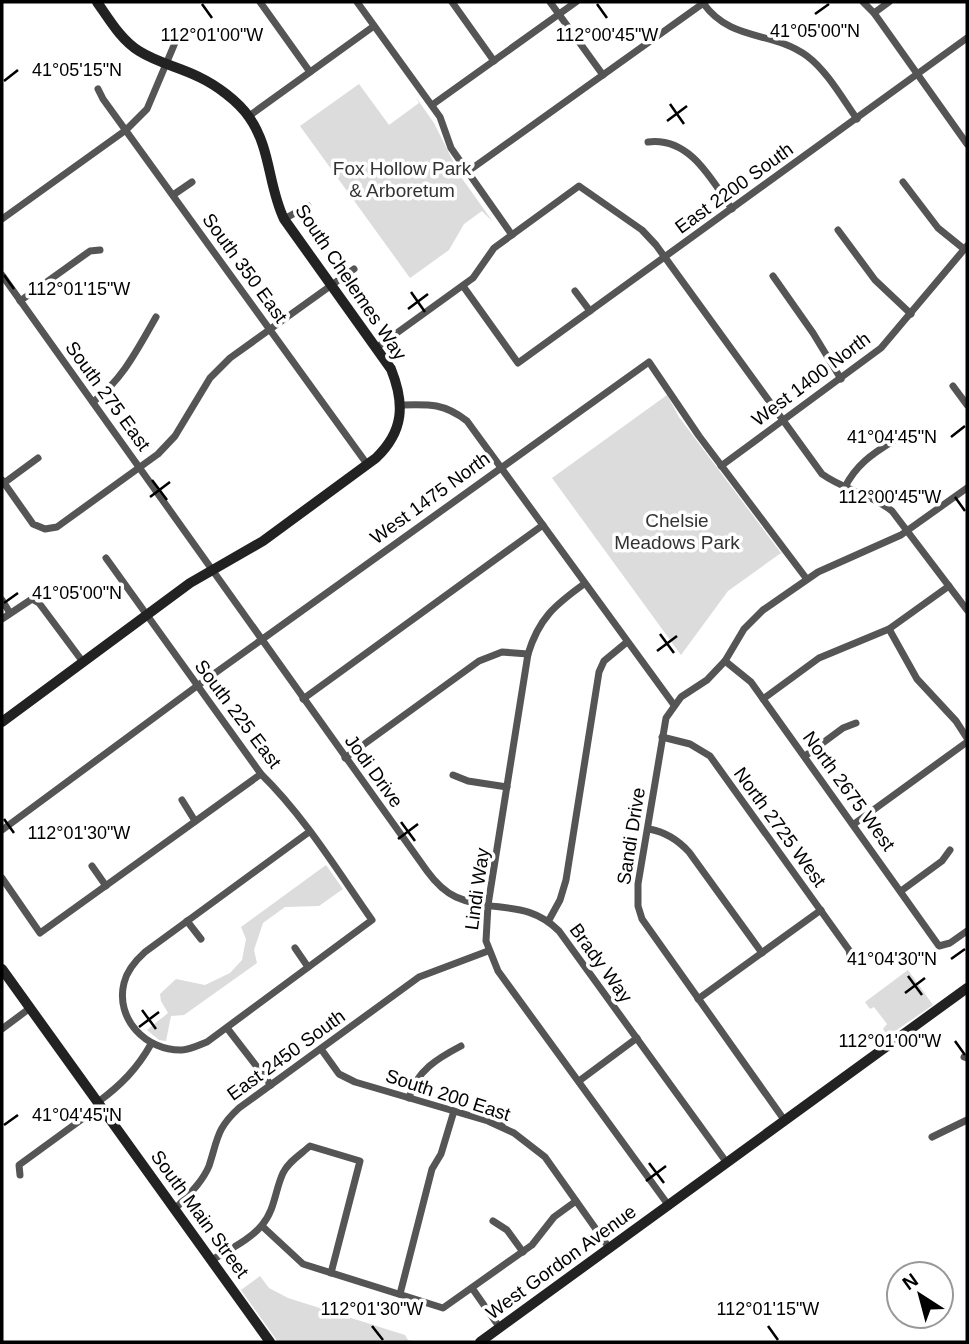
<svg xmlns="http://www.w3.org/2000/svg" width="969" height="1344" font-family="Helvetica,sans-serif">
<style>
.green{fill:#dcdcdc}
.lines{fill:none;stroke-linecap:round;stroke-linejoin:round}
.street{stroke:#555;stroke-width:7}
.secondary{stroke:#222;stroke-width:10}
.ticks{fill:none;stroke:#000;stroke-width:2.5}
.labels{text-anchor:middle;dominant-baseline:central;stroke-width:7;stroke-linejoin:round;paint-order:stroke}
.park-label{font-size:19px;fill:#333;stroke:#fff}
.street-label{font-size:19px;fill:#000;stroke:#fff}
.ticks-label{font-size:18px;text-anchor:middle;fill:#000;stroke:#fff;stroke-width:7;stroke-linejoin:round;paint-order:stroke}
</style>
<rect width="100%" height="100%" fill="#fff"/>
<g class="green">
<polygon points="359,84 389,125 419,103 415,96 434,123 461,177 493,222 482,211 464,224 449,250 410,278 300,126"/>
<polygon points="667,395 679,417 781,553 728,591 681,655 552,478"/>
<polygon points="326,865 343,889 319,906 285,907 263,923 254,950 257,963 184,1015 171,1016 166,1041 159,1040 147,1030 168,1013 161,1001 160,994 176,979 205,985 230,973 242,960 246,939 241,927"/>
<polygon points="908,970 933,1005 888,1036 883,1029 887,1024 874,1007 870,1009 865,1002"/>
<polygon points="260,1276 269,1288 288,1298 405,1335 408,1340 416,1342 278,1342 241,1290"/>
</g>
<g class="lines">
<g class="street">
<polyline points="260,2 310,72"/>
<polyline points="357,2 440,117 451,148 512,235"/>
<polyline points="452,2 494,61"/>
<polyline points="550,2 603,75"/>
<polyline points="863,2 874,13 967,144"/>
<path d="M703,3C732,43 772,30 807,56C827,71 842,98 857,119"/>
<polyline points="874,13 889,2"/>
<polyline points="98,89 103,99 367,464"/>
<polyline points="432,105 576,2"/>
<polyline points="249,116 374,26"/>
<path d="M648,142C690,137 711,179 732,209"/>
<polyline points="467,172 705,2"/>
<polyline points="903,182 938,228 964,249"/>
<polyline points="173,195 192,182"/>
<polyline points="2,219 126,130 147,109 180,31"/>
<polyline points="284,219 308,206"/>
<polyline points="838,230 875,280 911,314"/>
<path d="M2,275L427,871C435,882 443,891 456,897C493,914 526,898 559,931L727,1163"/>
<polyline points="773,276 813,333 841,379"/>
<polyline points="463,286 518,363 967,38"/>
<polyline points="575,291 590,311"/>
<polyline points="20,301 90,251 100,250"/>
<path d="M376,348L473,278L494,248L579,186L642,230L656,245L822,474C844,490 871,494 892,511L967,610"/>
<polyline points="953,386 967,405"/>
<path d="M93,402C123,379 137,350 156,317"/>
<path d="M400,405C429,404 444,403 467,421L674,705"/>
<polyline points="721,466 881,348 967,246"/>
<polyline points="2,480 33,524 45,529 57,527 158,454 175,436 210,378 230,358 354,269"/>
<polyline points="4,483 38,458"/>
<path d="M845,487C856,465 872,454 893,441"/>
<path d="M106,558L261,774C304,816 337,870 372,920L207,1042C199,1045 190,1050 182,1050C146,1051 115,1019 124,983C127,970 135,961 145,952L309,832"/>
<path d="M584,584C555,605 539,618 528,654L488,905L486,941L498,971L669,1206"/>
<polyline points="2,600 10,613"/>
<polyline points="2,619 32,599 39,603 83,662"/>
<polyline points="889,629 917,679 956,721 967,738"/>
<polyline points="725,661 751,682 939,946 950,943 967,931"/>
<polyline points="303,699 543,525"/>
<polyline points="763,699 819,658 889,629 949,586"/>
<polyline points="662,737 690,744 710,756 849,950 851,960"/>
<polyline points="805,756 843,728 856,723"/>
<polyline points="345,758 479,661 502,652 528,654"/>
<polyline points="453,775 468,781 507,787"/>
<polyline points="182,800 195,821"/>
<polyline points="854,824 967,742"/>
<path d="M649,829C666,832 678,840 689,852L762,953"/>
<polyline points="2,830 197,686 649,362 699,436 806,578"/>
<polyline points="92,866 106,886"/>
<polyline points="2,878 40,933 261,774"/>
<polyline points="901,891 942,861 950,850"/>
<polyline points="549,920 560,900 566,880 599,672 604,661 627,642"/>
<polyline points="187,921 201,939"/>
<polyline points="295,948 308,967"/>
<polyline points="698,999 821,910"/>
<polyline points="227,1028 271,1085"/>
<polyline points="2,1029 30,1008"/>
<polyline points="321,1049 339,1074 355,1082 488,1121 514,1133 545,1157 610,1249"/>
<polyline points="964,1057 967,1058"/>
<polyline points="579,1081 637,1038"/>
<path d="M409,1098C416,1071 438,1058 461,1046"/>
<path d="M98,1102C121,1085 137,1069 151,1044"/>
<polyline points="785,1121 642,919 638,906 638,884 666,718 681,697 707,680 725,661 744,629 763,610 818,572 901,535 967,488"/>
<polyline points="501,1126 506,1113"/>
<polyline points="932,1137 967,1120"/>
<polyline points="20,1175 19,1165 100,1106"/>
<path d="M175,1209C187,1196 202,1183 209,1166C218,1139 216,1129 239,1108L419,977L488,951"/>
<polyline points="493,1221 507,1230 523,1252"/>
<polyline points="262,1226 303,1264 443,1308 532,1245 554,1217 576,1201"/>
<path d="M212,1260C228,1250 250,1240 262,1225C275,1210 275,1190 283,1173C288,1162 301,1154 310,1146L360,1161L331,1273"/>
<polyline points="472,1288 500,1328"/>
<polyline points="400,1294 432,1169 441,1154 454,1111"/>
</g>
<g class="secondary">
<path d="M2,722L190,583L263,541L376,458C404,431 405,404 391,369L284,219C268,186 271,148 249,117C238,101 216,85 199,77C179,67 158,63 139,51C121,40 109,19 97,2"/>
<polyline points="2,969 270,1342"/>
<polyline points="480,1342 967,988"/>
</g>
</g>
<path class="ticks" d="M202,4L212,18M597,4L607,18M815,14L829,4M4,81L18,70M670,104L684,124M667,121L687,106M4,275L14,289M411,292L425,312M408,309L428,294M951,437L965,426M152,480L167,500M150,497L170,482M955,497L965,511M4,603L18,593M660,634L674,653M657,651L677,636M4,819L14,833M401,822L415,841M398,839L418,824M951,959L965,949M908,976L922,995M905,993L925,978M142,1010L156,1029M139,1027L159,1012M955,1041L965,1055M4,1125L18,1115M649,1163L664,1183M646,1181L666,1166M372,1326L383,1340M768,1326L778,1340"/>
<g class="labels">
<g class="park-label">
<text x="402" y="168">Fox Hollow Park<tspan x="402" dy="22">&amp; Arboretum</tspan></text>
<text x="677" y="520">Chelsie<tspan x="677" dy="22">Meadows Park</tspan></text>
</g>
<g class="street-label">
<text transform="translate(734 188) rotate(-36)">East 2200 South</text>
<text transform="translate(245 268) rotate(54)">South 350 East</text>
<text transform="translate(351 282) rotate(56)">South Chelemes Way</text>
<text transform="translate(811 379) rotate(-37)">West 1400 North</text>
<text transform="translate(108 396) rotate(54)">South 275 East</text>
<text transform="translate(430 498) rotate(-36)">West 1475 North</text>
<text transform="translate(238 714) rotate(53)">South 225 East</text>
<text transform="translate(374 771) rotate(54)">Jodi Drive</text>
<text transform="translate(849 791) rotate(54)">North 2675 West</text>
<text transform="translate(780 827) rotate(54)">North 2725 West</text>
<text transform="translate(631 836) rotate(-81)">Sandi Drive</text>
<text transform="translate(477 889) rotate(-82)">Lindi Way</text>
<text transform="translate(601 963) rotate(54)">Brady Way</text>
<text transform="translate(286 1055) rotate(-36)">East 2450 South</text>
<text transform="translate(448 1095) rotate(18)">South 200 East</text>
<text transform="translate(200 1214) rotate(54)">South Main Street</text>
<text transform="translate(561 1262) rotate(-36)">West Gordon Avenue</text>
</g>
</g>
<g class="ticks-label">
<text x="815" y="37">41°05'00"N</text>
<text x="212" y="41">112°01'00"W</text>
<text x="607" y="41">112°00'45"W</text>
<text x="77" y="76">41°05'15"N</text>
<text x="79" y="295">112°01'15"W</text>
<text x="892" y="443">41°04'45"N</text>
<text x="890" y="503">112°00'45"W</text>
<text x="77" y="599">41°05'00"N</text>
<text x="79" y="839">112°01'30"W</text>
<text x="892" y="965">41°04'30"N</text>
<text x="890" y="1047">112°01'00"W</text>
<text x="77" y="1121">41°04'45"N</text>
<text x="372" y="1315">112°01'30"W</text>
<text x="768" y="1315">112°01'15"W</text>
</g>
<rect width="969" height="1344" fill="none" stroke="#000000" stroke-width="7"/>
<g transform="translate(920 1295) rotate(324)"><circle r="33" fill="#ffffff" stroke="#999999" stroke-width="2"/>
<path d="M0-5L12 26L0 18L-12 26Z" fill="#000000"/>
<text y="-10" font-size="19" font-weight="bold" text-anchor="middle" fill="#000000">N</text>
</g>
</svg>
